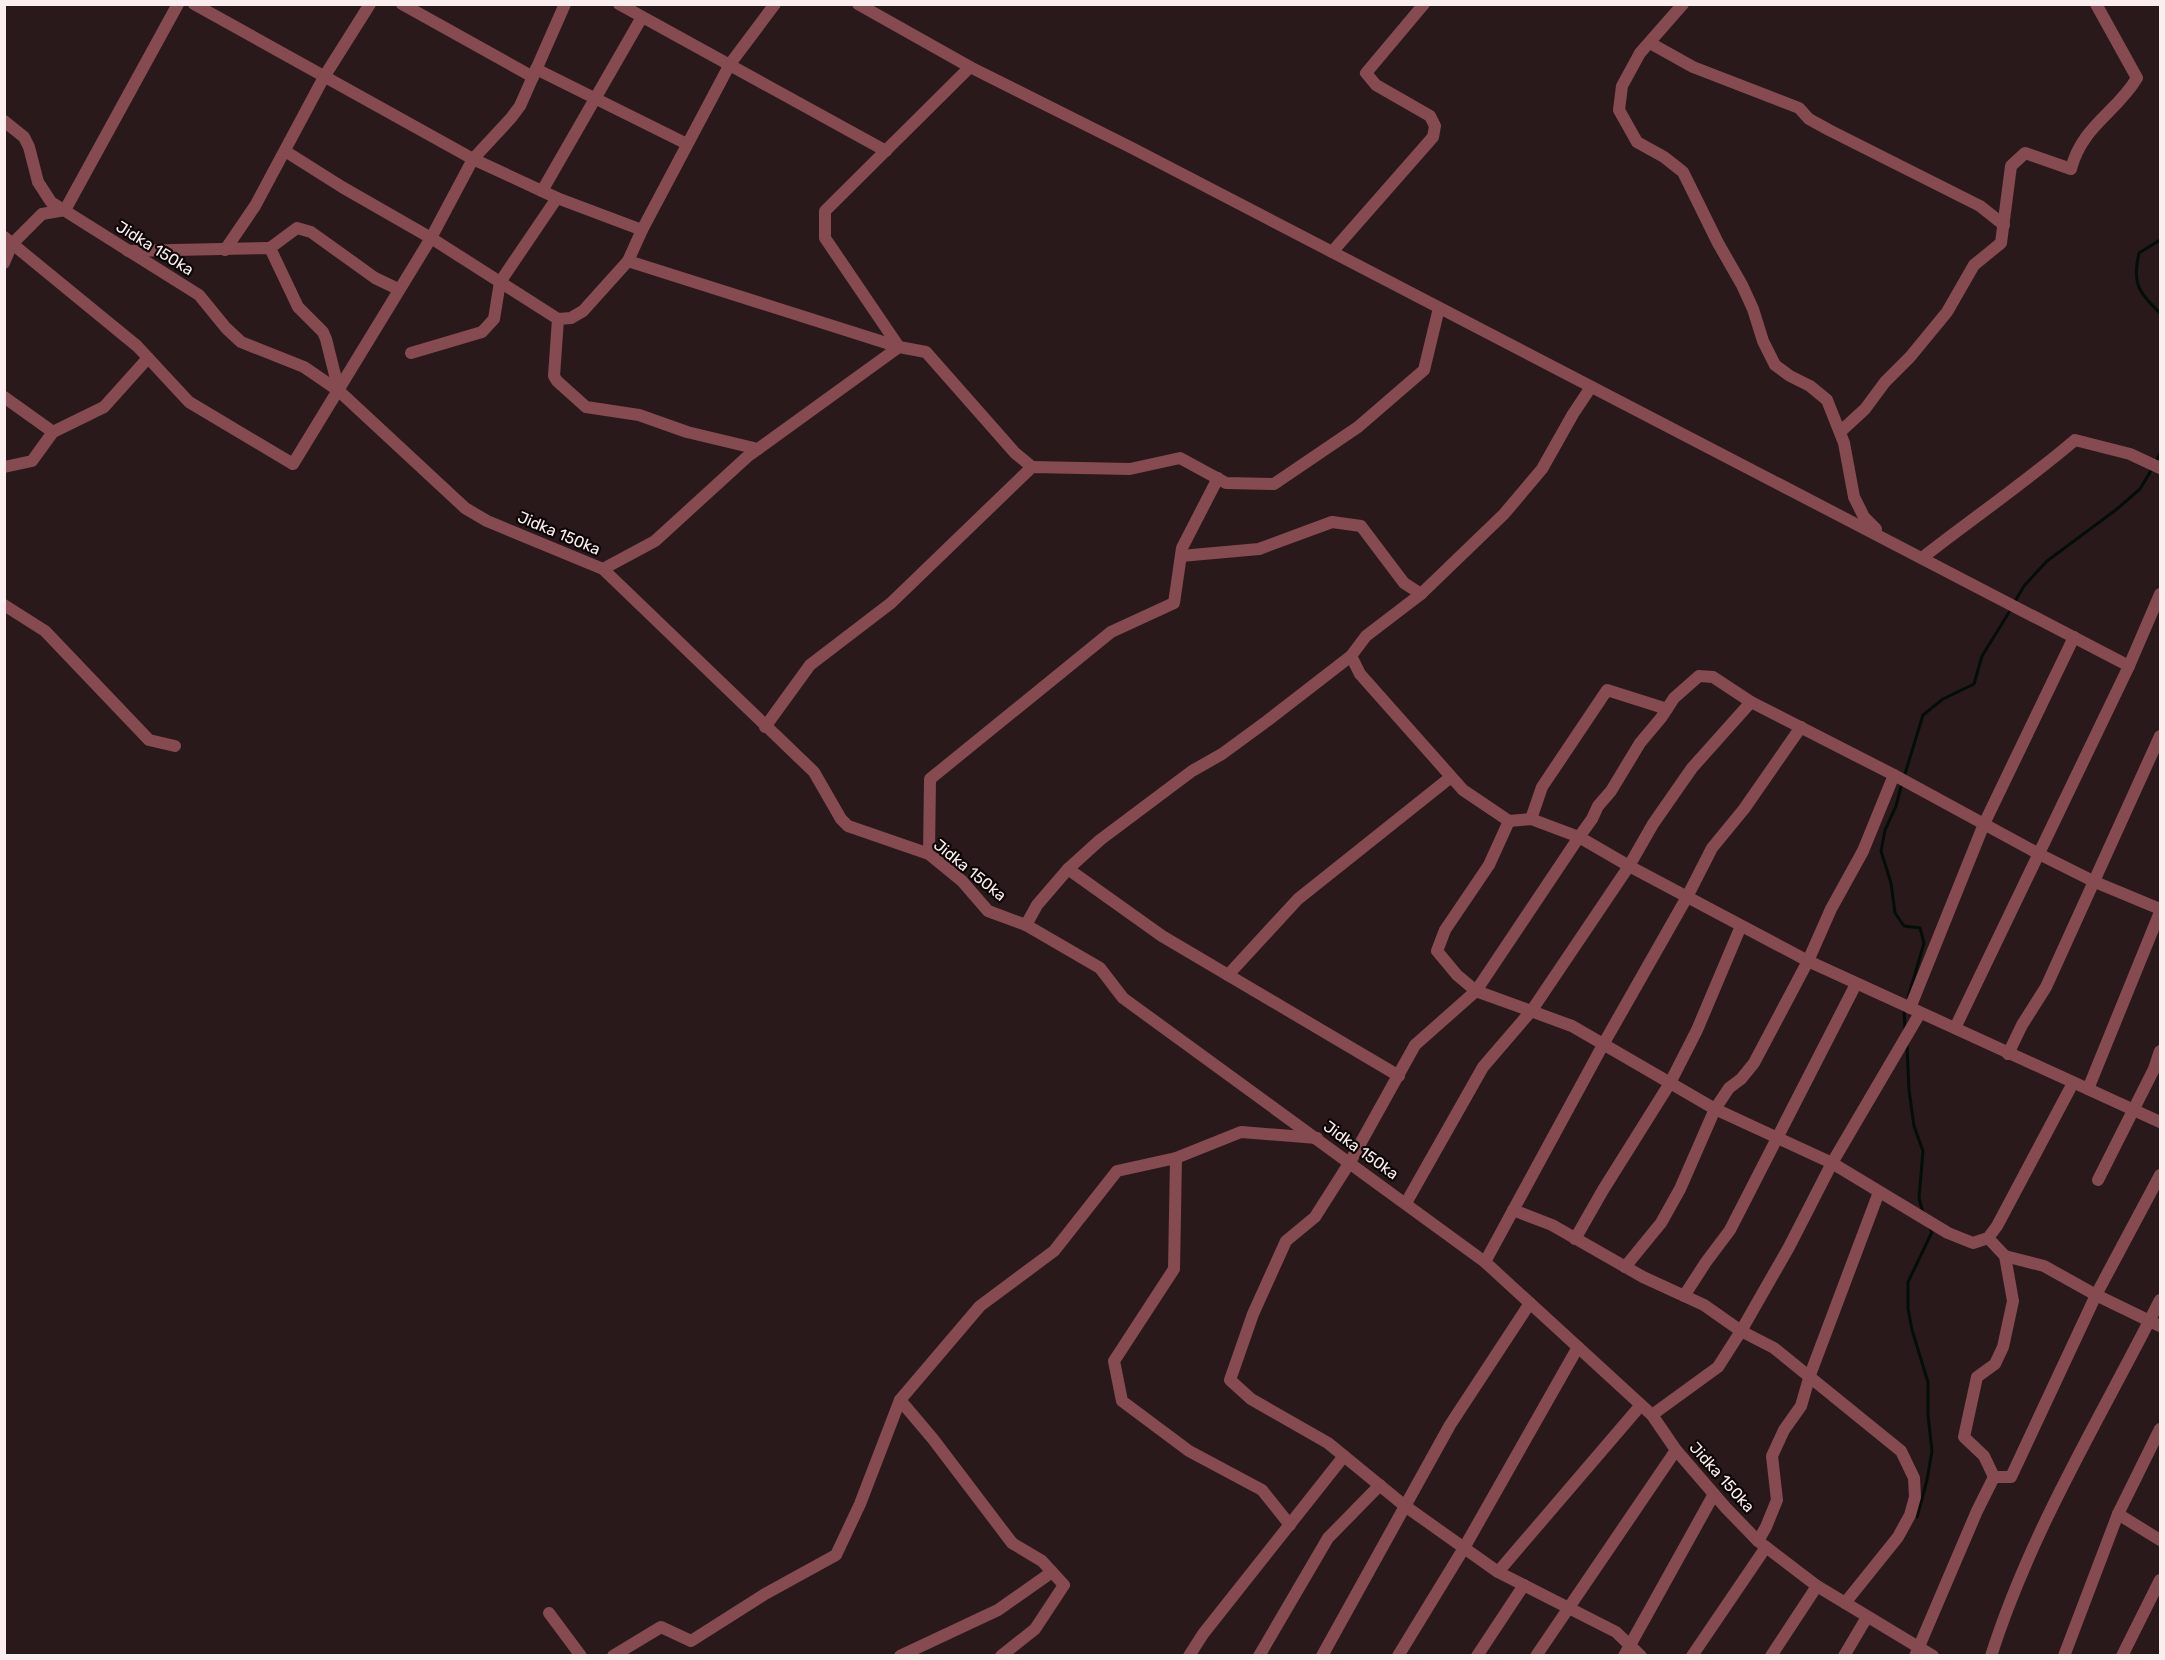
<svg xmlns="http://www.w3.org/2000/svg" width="2165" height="1660" font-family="Rubik,sans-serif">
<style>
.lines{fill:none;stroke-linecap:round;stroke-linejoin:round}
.stream{stroke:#030e08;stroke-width:3}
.street{stroke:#864a51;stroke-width:12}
.labels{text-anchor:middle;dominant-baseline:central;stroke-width:4.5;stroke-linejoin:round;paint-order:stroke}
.street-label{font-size:16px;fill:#fbeeef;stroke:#0d0607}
</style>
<rect width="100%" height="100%" fill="#2a191a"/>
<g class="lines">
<g class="stream">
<path d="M2160,240L2139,253C2132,283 2138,292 2160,313"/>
<polyline points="2155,463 2160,454"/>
<polyline points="2014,603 2024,586 2047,561 2117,509 2140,489 2152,469"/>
<polyline points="1904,777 1923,715 1943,699 1974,684 1982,656 2011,609"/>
<polyline points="1902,783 1896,806 1885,830 1881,851 1891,883 1895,913 1904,926 1920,928 1924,943 1908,998"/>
<polyline points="1904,1010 1905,1030"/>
<polyline points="1907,1045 1909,1090 1914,1126 1923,1151 1919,1198 1923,1213"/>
<polyline points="1917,1517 1927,1480 1932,1451 1928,1415 1928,1382 1912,1330 1908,1308 1908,1282 1932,1232 1929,1227"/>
</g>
<g class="street">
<polyline points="194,4 473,159 557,198 642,230"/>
<polyline points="402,4 533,77"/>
<polyline points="619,4 886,151"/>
<polyline points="858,4 970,67 1132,148 2129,666"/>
<polyline points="1683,4 1640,53 1622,86 1619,110 1637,142 1664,157 1683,172 1718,243 1742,285 1753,309 1763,341 1775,365 1790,376 1810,386 1827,400 1844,443 1854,497 1864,517 1876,529"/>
<polyline points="1650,43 1693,67 1799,108 1809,119 1829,130 1980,206 2004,225"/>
<polyline points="536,69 687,144"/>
<polyline points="4,121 24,137 29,147 38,182 51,202 199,295 226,328 241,342 304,367 339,391 465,508 487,521 603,569 814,772 841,819 848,826 929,854 962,881 988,911 1026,925 1100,968 1123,998 1485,1262 1652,1415 1676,1450 1726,1508 1758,1541 1817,1586 1933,1656"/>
<polyline points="285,151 342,187 431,238 558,319 571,318 583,311 628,261 642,230 730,64 775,4"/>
<polyline points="542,191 642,17"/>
<polyline points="4,237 137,346 189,402 293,464 431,238 473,159 511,118 520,106 565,4"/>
<polyline points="270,248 297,228 311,232 375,278 398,289"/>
<polyline points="225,250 255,206 324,77 370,4"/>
<polyline points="128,251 270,248 298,307 323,332 326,339 339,391"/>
<polyline points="1332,252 1433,137 1435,126 1430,116 1376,85 1366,73 1424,4"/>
<polyline points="628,261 899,347"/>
<polyline points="4,263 12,244 42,214 65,210 178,4"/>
<polyline points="558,319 554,376 557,381 586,407 639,415 687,432 758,449"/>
<polyline points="899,347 825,238 825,211 970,67"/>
<polyline points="411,353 482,332 494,319 500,282 557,198"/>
<polyline points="4,397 53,432"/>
<path d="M1840,432L1865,409L1885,382L1910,357L1947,312L1974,265L2001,243L2011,166L2025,153L2071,169C2082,126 2116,113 2137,78L2096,4"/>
<polyline points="4,467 32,461 53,432 104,407 148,358"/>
<polyline points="1181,556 1259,549 1332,522 1361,526 1404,583 1421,594"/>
<path d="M1922,558C1973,518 2026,482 2075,440L2130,454L2160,468"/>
<polyline points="603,569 655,541 747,457 899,347 926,352 1015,453 1032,467"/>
<polyline points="4,605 45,631 149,740 175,746"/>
<polyline points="1351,656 1360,674 1463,790 1509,821"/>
<polyline points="765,727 810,665 891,603 1032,467 1130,469 1180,458 1226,483 1274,484 1358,427 1424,370 1439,308"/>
<polyline points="1531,819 1542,787 1607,690 1667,709"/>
<polyline points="929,854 930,779 1111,632 1174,603 1182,548 1218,478"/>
<polyline points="1068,869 1162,936 1399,1076"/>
<polyline points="2160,909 2095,882 2039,854 1894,775 1751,702 1713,677 1699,676 1674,698 1661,718 1640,743 1611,791 1598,806 1592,819 1579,837 1629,866 1808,961 2160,1122"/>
<polyline points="1026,925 1037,905 1068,869 1100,840 1192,771 1222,754 1267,721 1351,656 1366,636 1421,594 1504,514 1542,469 1573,414 1591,387"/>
<polyline points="1228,975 1298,899 1451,777"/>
<polyline points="1910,1008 1984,824 2074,637"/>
<polyline points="1955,1028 2129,666 2160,594"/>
<polyline points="2008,1054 2022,1025 2046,987 2160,736"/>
<polyline points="2088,1089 2160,912"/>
<polyline points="1176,1158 1174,1269 1114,1361 1122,1401 1189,1451 1262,1490 1290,1525"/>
<polyline points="2160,1175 2096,1295 2160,1326"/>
<polyline points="2098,1180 2154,1069 2160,1051"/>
<polyline points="1406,1203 1483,1067 1532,1010 1629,866 1653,824 1692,768 1751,702"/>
<polyline points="1513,1210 1552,1225 1643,1277 1704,1305 1741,1331 1774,1348 1901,1451 1914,1478 1915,1497 1910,1515 1898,1537 1845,1603"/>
<polyline points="1575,1239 1603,1190 1670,1083 1697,1030 1741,926"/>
<polyline points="1485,1262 1604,1043 1687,897 1712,848 1744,809 1801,727"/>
<polyline points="1625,1267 1661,1223 1680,1189 1715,1109 1729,1088 1741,1079 1754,1063 1808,961 1831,909 1863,851 1894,775"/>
<polyline points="1684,1296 1706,1262 1730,1230 1856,984"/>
<polyline points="900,1400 933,1439 1012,1543 1042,1561 1064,1585 1035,1629 1001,1656"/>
<polyline points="1652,1415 1718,1367 1741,1331 1789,1247 1832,1163 1920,1013"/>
<polyline points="1994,1477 1984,1456 1964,1437 1977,1377 1995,1364 2003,1347 2013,1301 2005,1256"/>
<polyline points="2118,1514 2160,1540"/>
<polyline points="1758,1541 1766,1527 1777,1500 1772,1456 1784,1430 1801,1406 1810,1375 1879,1192"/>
<polyline points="1498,1572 1641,1405"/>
<polyline points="549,1613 581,1656"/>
<polyline points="613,1656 661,1627 691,1641 765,1594 836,1555 860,1504 900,1400 980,1306 1054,1251 1117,1171 1176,1158 1241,1132 1317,1138"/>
<polyline points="900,1656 998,1610 1052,1572"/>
<polyline points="1189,1656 1203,1634 1344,1456"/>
<polyline points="1259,1656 1328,1538 1380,1485"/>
<polyline points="1322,1656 1450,1425 1530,1303"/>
<polyline points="1398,1656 1464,1548 1578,1347"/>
<polyline points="1477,1656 1524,1585"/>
<polyline points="1536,1656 1676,1450"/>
<polyline points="1624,1656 1714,1494"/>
<polyline points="1641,1656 1616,1632 1498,1572 1405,1506 1328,1443 1251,1399 1230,1380 1253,1314 1286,1241 1315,1217 1350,1162 1415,1045 1476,991 1579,837 1531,819 1509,821 1489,865 1445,930 1437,951 1457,975 1476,991 1572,1026 1715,1109 1832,1163 1948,1233 1973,1243 1988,1238 1997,1226 2073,1083"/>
<polyline points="1692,1656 1766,1547"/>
<polyline points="1771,1656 1817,1586"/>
<polyline points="1844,1656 1867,1617"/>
<polyline points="1915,1656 1977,1511 1994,1477 2011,1477 2096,1295 2044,1266 2005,1256 1988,1238"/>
<path d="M1991,1656C2031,1530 2101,1417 2160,1300"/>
<polyline points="2064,1656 2118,1514 2160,1429"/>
<polyline points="2122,1656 2160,1580"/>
</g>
</g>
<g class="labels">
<g class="street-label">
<text transform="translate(155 248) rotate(32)">Jidka 150ka</text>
<text transform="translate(559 533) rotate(23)">Jidka 150ka</text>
<text transform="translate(970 870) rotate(39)">Jidka 150ka</text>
<text transform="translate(1361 1150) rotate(36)">Jidka 150ka</text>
<text transform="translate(1722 1477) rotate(48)">Jidka 150ka</text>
</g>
</g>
<rect width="2165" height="1660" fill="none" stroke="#fbeeef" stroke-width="12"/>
</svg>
